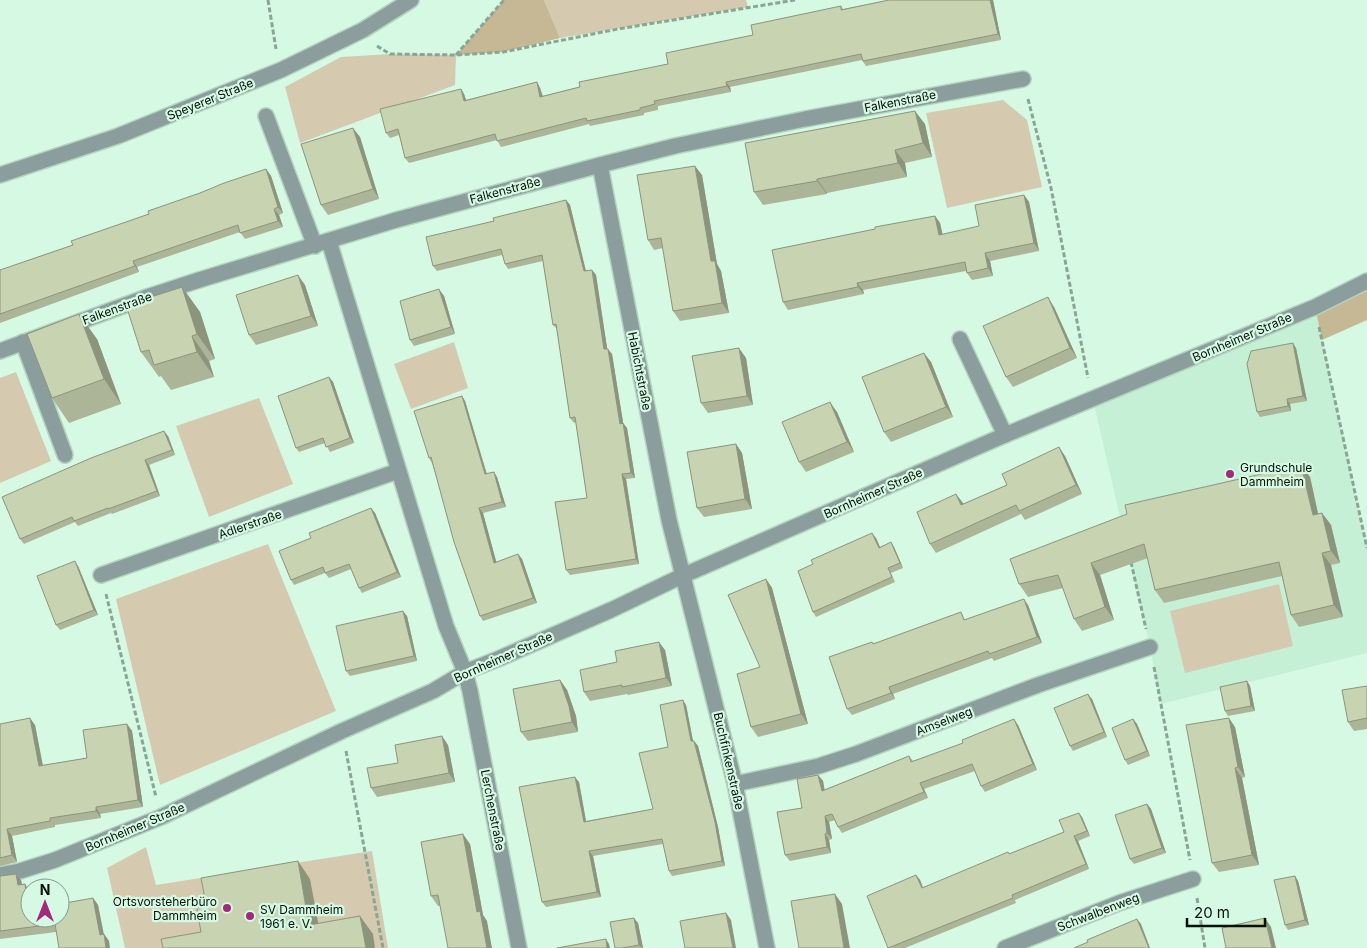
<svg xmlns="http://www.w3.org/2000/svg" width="1367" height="948" font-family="Inter,sans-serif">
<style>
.built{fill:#c5f0d5}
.green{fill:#d5cab0}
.forest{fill:#c7b895}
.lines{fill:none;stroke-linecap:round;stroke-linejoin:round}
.minor-casing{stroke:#b5d4c0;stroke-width:18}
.path{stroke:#8aa594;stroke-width:3;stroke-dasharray:5 2.5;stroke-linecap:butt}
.minor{stroke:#8b9e9d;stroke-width:15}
.wall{fill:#acb598}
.shaded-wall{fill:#8c947c}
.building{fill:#c8d3b1;stroke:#8c947c}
.poi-dot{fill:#a4287b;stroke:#d6f9e3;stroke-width:2}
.labels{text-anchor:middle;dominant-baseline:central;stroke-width:4.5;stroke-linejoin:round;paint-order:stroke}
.street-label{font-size:12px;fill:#05110a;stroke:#d6f9e3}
.poi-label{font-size:12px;fill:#05110a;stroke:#d6f9e3;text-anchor:start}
</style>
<rect width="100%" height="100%" fill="#d6f9e3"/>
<polygon class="built" points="1315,307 1367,548 1367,653 1161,704 1150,647 1093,400"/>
<g class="green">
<polygon points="544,0 746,0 748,7 560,38"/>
<polygon points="390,54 456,55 455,85 300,143 285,87 341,57"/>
<polygon points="1003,100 1027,120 1042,187 947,208 926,113"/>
<polygon points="454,342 468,388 411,409 394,364"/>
<polygon points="16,372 51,461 0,483 0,378"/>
<polygon points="259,398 293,484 209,517 176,426"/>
<polygon points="268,544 336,711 160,785 116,599"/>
<polygon points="1279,584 1293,646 1185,673 1170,611"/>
<polygon points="146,847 156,885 372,851 388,948 125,948 107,868"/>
</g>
<g class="forest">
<polygon points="504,0 544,0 560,38 503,52 456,55"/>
<polygon points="1367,281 1367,320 1322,340 1315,307"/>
</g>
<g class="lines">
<defs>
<g id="minor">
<polyline points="266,116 315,246"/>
<polyline points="600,165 669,520 735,784 767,948"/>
<polyline points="0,175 118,136 281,70 363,30 411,0"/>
<polyline points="329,241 446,626 465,672 470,691 519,948"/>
<polyline points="960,339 1005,435"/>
<polyline points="23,342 65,455"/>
<polyline points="0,351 147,297 199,280 396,220 600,165 675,146 805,119 1023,79"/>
<polyline points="101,575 398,471"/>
<polyline points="735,784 819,766 856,754 1038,685 1150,647"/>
<polyline points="0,875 20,871 55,860 161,817 342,731 433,691 465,672 498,659 611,610 682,576 1005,435 1315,307 1367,281"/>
<polyline points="1005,948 1119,903 1193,879"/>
</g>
</defs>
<use href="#minor" class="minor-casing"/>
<g class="path">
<polyline points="268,0 276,49"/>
<polyline points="377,46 390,54 456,55 503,52 618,29 795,0"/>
<polyline points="456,55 504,0"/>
<polyline points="1028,99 1051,188 1088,378"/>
<polyline points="1319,327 1367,548"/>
<polyline points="1131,562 1146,629"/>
<polyline points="106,594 156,797"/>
<polyline points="1154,667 1190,860"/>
<polyline points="346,751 383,948"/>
<polyline points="1197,898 1205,948"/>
</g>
<use href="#minor" class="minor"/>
</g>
<g class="wall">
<polygon points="889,0 993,0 1001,40 866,66 862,60 730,87 731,92 658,106 658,110 644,113 644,115 590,126 589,124 501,147 497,140 409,163 405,158 399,135 390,138 386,133 461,89 464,94 466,100 537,82 540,88 543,96 668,64 841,6 843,9"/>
<polygon points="925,124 932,157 905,163 907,177 827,193 827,194 763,205 754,192"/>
<polygon points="360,137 379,199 328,215 321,205"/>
<polygon points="266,169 271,176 283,213 279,215 283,227 245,239 240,232 137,267 139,272 0,323 0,270 73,245 200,193"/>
<polygon points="702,175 717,264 721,271 729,313 680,321 673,311 663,248 654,250 648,240"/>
<polygon points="1024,195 1029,202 1039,251 990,261 993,276 972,280 967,273 966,271 863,290 864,294 788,310 783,302 875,229 935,216 940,223 943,235 979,226"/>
<polygon points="566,200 570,205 586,271 592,270 596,275 607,349 612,354 623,423 627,428 635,478 626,479 639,564 570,575 566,570 587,498 576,422 574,423 570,418 557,329 553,325 543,261 508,269 505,264 502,255 437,271 433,266"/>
<polygon points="305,285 318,326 256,345 249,335"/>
<polygon points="182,287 200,312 215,359 209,361 214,377 171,390 161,376 159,377 141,352"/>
<polygon points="444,296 455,334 414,346 410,340"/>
<polygon points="1054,307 1077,358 1013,387 1006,377"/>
<polygon points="97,339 121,404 69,423 52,398"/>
<polygon points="1296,348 1307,401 1290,404 1291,411 1260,417 1257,412"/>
<polygon points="746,358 753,405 708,413 701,403"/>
<polygon points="931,362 953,417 891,442 884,432"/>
<polygon points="329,377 333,382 354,443 330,452 325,443 299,452 296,448"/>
<polygon points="462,396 465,401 487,474 497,477 506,507 483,513 496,562 518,554 522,559 537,603 483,621 480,616 432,463 429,458"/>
<polygon points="837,412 854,452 806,472 799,462"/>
<polygon points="168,436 175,455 149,465 160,496 112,514 111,513 78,526 75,522 24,544 20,539"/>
<polygon points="736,444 742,453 752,509 704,517 697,508"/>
<polygon points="1065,456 1082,494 1025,520 1021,514 936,553 930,544 963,504 1007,485"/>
<polygon points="1301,465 1310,477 1318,514 1322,513 1331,525 1340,563 1331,565 1343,617 1299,627 1291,615 1282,576 1164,603 1155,590 1148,558 1100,575 1114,620 1082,631 1074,619 1063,588 1028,597 1019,584"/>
<polygon points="371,508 375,513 401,577 362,593 359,588 351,569 329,578 325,573 294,585 291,580 311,538"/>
<polygon points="876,538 880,547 891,542 894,547 903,568 891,573 895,582 816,617 813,612"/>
<polygon points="78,566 98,615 60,630 56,625"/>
<polygon points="766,579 772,588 808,724 758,737 751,727 760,667"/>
<polygon points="1028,605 1042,643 994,661 992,658 893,694 895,699 852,715 847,709 874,644 961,612 965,620"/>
<polygon points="407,616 417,661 350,676 346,671"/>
<polygon points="665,650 672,686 628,695 627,694 590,701 584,692 617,662"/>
<polygon points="560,680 567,690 576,716 578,732 528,741 521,732"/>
<polygon points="1247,681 1250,686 1255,711 1228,716 1225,711"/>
<polygon points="1367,686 1367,729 1354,731 1348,722"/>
<polygon points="1092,699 1107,737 1073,751 1070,746"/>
<polygon points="686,705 693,741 694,741 698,746 718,827 725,866 672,876 669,871 663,844 593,856 601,897 546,907 542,902 579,782 586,821 653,809 668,747"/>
<polygon points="1133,719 1137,724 1150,756 1128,765 1125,760"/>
<polygon points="0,724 35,725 43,765 87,758 127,724 132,731 143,807 100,814 101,818 55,825 55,827 12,836 17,862 0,866"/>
<polygon points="1018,725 1037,770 985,792 981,786 975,771 924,789 928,798 842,833 838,827 835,820 829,822 832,839 829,840 831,853 790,861 785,855 802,808 818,775 823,781 824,790 909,756 913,761"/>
<polygon points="1235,727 1245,777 1242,778 1259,865 1219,872 1212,863"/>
<polygon points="448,745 455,782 377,797 371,788 398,763"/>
<polygon points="1147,804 1151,809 1166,853 1134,864 1130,859"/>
<polygon points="1082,817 1090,836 1078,841 1089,869 1015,900 1016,903 905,948 888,948 916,875 920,880 923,888 1009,854 1064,832"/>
<polygon points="470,844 483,915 487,921 440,906 438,906 431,896"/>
<polygon points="0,876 21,880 22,884 25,884 29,891 30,918 93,898 98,905 104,934 109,941 56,932 0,939"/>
<polygon points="1295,876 1298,881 1309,925 1288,930 1285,925"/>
<polygon points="638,923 643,948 615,948"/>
</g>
<g class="shaded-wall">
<polygon points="990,0 993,0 1001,40 998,34"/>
<polygon points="537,82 540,88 544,102 540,97"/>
<polygon points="726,82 730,87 731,92 727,86"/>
<polygon points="461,89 464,94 468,106 464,101"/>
<polygon points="915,111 925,124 932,157 923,143"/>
<polygon points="353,128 360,137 379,199 373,189"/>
<polygon points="895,150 905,163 907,177 898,163"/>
<polygon points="695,166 702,175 717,264 721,271 729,313 722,303 711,261"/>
<polygon points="266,169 271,176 283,213 278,207"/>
<polygon points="817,179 827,193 827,194 817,181"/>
<polygon points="1024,195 1029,202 1039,251 1034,243"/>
<polygon points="566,200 570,205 587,276 584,271"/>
<polygon points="274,209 279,215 283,227 278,221"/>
<polygon points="935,216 940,223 944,243 939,235"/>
<polygon points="985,253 990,261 993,276 988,268"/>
<polygon points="133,261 137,267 139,272 135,266"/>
<polygon points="592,270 596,275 608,354 604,349"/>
<polygon points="298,275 305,285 318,326 311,316"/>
<polygon points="857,283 863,290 864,294 858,287"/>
<polygon points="182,287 200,312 215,359 197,334"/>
<polygon points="439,289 444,296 455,334 451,327"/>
<polygon points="1048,297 1054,307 1077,358 1070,348"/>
<polygon points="79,314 97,339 121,404 104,379"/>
<polygon points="192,336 209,361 214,377 197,352"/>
<polygon points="1293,343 1296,348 1307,401 1303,396"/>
<polygon points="739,348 746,358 753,405 747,396"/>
<polygon points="608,349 612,354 624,428 620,424"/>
<polygon points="924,353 931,362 953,417 946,407"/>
<polygon points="329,377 333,382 354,443 350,438"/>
<polygon points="462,396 465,401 488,479 485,474"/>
<polygon points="1287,399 1290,404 1291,411 1288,406"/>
<polygon points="830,402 837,412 854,452 847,442"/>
<polygon points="623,423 627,428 635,478 631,473"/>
<polygon points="164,431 168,436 175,455 172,450"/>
<polygon points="736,444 742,453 752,509 745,499"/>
<polygon points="1059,447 1065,456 1082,494 1076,485"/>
<polygon points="145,460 149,465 160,496 157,491"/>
<polygon points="1301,465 1310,477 1321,527 1313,515"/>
<polygon points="494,472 497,477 506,507 502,502"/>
<polygon points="622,474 626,479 639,564 636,559"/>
<polygon points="956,494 963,503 968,515 961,505"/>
<polygon points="371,508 375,513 401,577 397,572"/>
<polygon points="479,508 483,513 498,568 494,563"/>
<polygon points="1322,513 1331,525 1340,563 1331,551"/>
<polygon points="872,533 876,538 882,552 879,548"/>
<polygon points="891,542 894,547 903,568 900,563"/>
<polygon points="1322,553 1331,565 1343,617 1334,605"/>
<polygon points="518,554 522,559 537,603 533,598"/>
<polygon points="75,561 78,566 98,615 94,610"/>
<polygon points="1091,563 1100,575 1114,620 1105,607"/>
<polygon points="766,579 772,588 808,724 801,714"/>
<polygon points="1024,599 1028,605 1042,643 1037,637"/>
<polygon points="403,611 407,616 417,661 414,656"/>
<polygon points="659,642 665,650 672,686 666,678"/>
<polygon points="560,680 567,690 576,716 578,732 572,722"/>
<polygon points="1247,681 1250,686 1255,711 1251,706"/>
<polygon points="889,687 893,694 895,699 891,693"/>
<polygon points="1088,694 1092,699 1107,737 1104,732"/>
<polygon points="683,700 686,705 694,746 691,741"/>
<polygon points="30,718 35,725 44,773 39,766"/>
<polygon points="1229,718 1235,727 1245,777 1238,767"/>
<polygon points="1014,719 1018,725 1037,770 1033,764"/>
<polygon points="1133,719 1137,724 1150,756 1147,751"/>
<polygon points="127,724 132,731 143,807 138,800"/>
<polygon points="442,736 448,745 455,782 449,773"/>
<polygon points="694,741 698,746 718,827 725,866 722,861"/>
<polygon points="1235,768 1242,778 1259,865 1252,855"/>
<polygon points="818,775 823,781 826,797 822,791"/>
<polygon points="575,777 579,782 587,827 584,822"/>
<polygon points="920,783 924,789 928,798 924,792"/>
<polygon points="1147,804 1151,809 1166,853 1162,848"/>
<polygon points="96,807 100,814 101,818 96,811"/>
<polygon points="1079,813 1082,817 1090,836 1087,831"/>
<polygon points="825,816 829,822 832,839 827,833"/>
<polygon points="7,829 12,836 17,862 12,855"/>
<polygon points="463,834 470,844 483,915 487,921 492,948 487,948 477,912"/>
<polygon points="825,834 829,840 831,853 827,847"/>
<polygon points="1074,836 1078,841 1089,869 1086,864"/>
<polygon points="589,851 593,856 601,897 597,892"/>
<polygon points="298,861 310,879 322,943 309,925"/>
<polygon points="16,874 21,880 23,891 18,885"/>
<polygon points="916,875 920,880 925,893 922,888"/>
<polygon points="1295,876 1298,881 1309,925 1305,920"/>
<polygon points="25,884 29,891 30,913 28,910"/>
<polygon points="835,894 842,904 850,948 844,948"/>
<polygon points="93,898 98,905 105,942 100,935"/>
<polygon points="726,913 731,920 736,948 733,948"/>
<polygon points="360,916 373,934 375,948 366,948"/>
<polygon points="634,918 638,923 643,948 639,945"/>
<polygon points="1265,918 1271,927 1276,948 1272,948"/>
<polygon points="1137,919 1141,924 1150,948 1149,948"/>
<polygon points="104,934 109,941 110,948 106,948"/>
<polygon points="606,939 609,944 610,948 607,948"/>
</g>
<g class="building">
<polygon points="889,0 990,0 998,34 863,61 861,54 726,82 727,86 654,101 655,104 640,108 640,110 587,121 586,118 497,141 495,134 405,158 398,129 386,133 380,109 461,89 464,101 537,82 540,97 580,87 579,82 668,64 666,53 753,35 751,25 841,6 841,10"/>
<polygon points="915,111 923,143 895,150 898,163 817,179 817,181 754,192 745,143"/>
<polygon points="353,128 373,189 321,205 301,144"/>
<polygon points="695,166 711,261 715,261 722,303 673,311 661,238 648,240 637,175"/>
<polygon points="266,169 278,207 274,209 278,221 240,233 238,225 133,261 135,266 0,314 0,270 73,245 71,241 149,214 148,211 200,193 224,183"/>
<polygon points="1024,195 1034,243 985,253 988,268 967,273 965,262 857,283 858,287 783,302 772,250 875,229 875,227 935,216 939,235 979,226 975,205"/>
<polygon points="566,200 584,271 592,270 604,349 608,349 620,424 623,423 631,473 622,474 636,559 566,570 555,502 587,498 575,417 570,418 556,324 553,325 542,255 505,264 501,249 433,266 426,237 494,221 493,218"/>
<polygon points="298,275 311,316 249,335 236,295"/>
<polygon points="182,287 197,334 192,336 197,352 154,365 149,350 141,352 126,305"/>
<polygon points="439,289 451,327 410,340 400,301"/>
<polygon points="1048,297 1070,348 1006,377 983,326"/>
<polygon points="79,314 104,379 52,398 27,334"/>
<polygon points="1293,343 1303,396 1287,399 1288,406 1257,412 1247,364 1251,351"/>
<polygon points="739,348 747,396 701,403 692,356"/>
<polygon points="924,353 946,407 884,432 862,377"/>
<polygon points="329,377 350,438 326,447 323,438 296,448 278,396"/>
<polygon points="462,396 485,474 494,472 502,502 479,508 494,563 518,554 533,598 480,616 454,542 431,457 429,458 414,411"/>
<polygon points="830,402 847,442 799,462 782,422"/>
<polygon points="164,431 172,450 145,460 157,491 108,509 108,508 74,521 72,517 20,539 2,497 91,458"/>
<polygon points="736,444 745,499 697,508 687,452"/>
<polygon points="1059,447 1076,485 1019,511 1016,505 930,544 917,512 956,494 961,505 1007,485 1002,474"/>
<polygon points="1301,465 1313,515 1322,513 1331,551 1322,553 1334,605 1291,615 1279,562 1155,590 1144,544 1091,563 1105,607 1074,619 1058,575 1019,584 1010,559 1127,514 1125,505"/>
<polygon points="371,508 397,572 359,588 349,564 325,573 323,567 291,580 279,551 311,538 309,533"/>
<polygon points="872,533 879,548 891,542 900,563 888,568 892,577 813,612 798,571 813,564 811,560"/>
<polygon points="75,561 94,610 56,625 37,576"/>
<polygon points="766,579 801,714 751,727 737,674 760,667 728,595"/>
<polygon points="1024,599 1037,637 989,654 988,651 889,687 891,693 847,709 829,657 872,642 873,644 961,612 964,620"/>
<polygon points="403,611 414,656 346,671 336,626"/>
<polygon points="659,642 666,678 622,687 622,685 584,692 580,670 617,662 615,651"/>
<polygon points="560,680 569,706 572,722 521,732 513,689"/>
<polygon points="1247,681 1251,706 1225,711 1220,687"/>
<polygon points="1367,686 1367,718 1348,722 1342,690"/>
<polygon points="1088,694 1104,732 1070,746 1054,708"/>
<polygon points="683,700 691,741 694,741 715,822 722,861 669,871 662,839 589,851 597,892 542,902 519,787 575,777 584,822 653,809 639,753 668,747 660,705"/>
<polygon points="30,718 39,766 87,758 83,730 127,724 138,800 96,807 96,811 50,818 50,821 7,829 12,855 0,858 0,724"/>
<polygon points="1229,718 1238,767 1235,768 1252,855 1212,863 1186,725"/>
<polygon points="1014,719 1033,764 981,786 972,764 920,783 924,792 838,827 832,814 825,816 827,833 825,834 827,847 785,855 777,812 802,808 797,779 818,775 822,791 909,756 911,762 963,743 962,740"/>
<polygon points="1133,719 1147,751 1125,760 1112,728"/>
<polygon points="442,736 449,773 371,788 367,768 398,763 395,745"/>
<polygon points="1147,804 1162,848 1130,859 1115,815"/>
<polygon points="1079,813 1087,831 1074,836 1086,864 1012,895 1013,898 888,948 867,896 916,875 922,888 1008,852 1009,854 1064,832 1059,820"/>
<polygon points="463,834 477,912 480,911 487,948 448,948 438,895 431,896 421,842"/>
<polygon points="298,861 309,925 360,916 366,948 163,948 161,939 201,932 197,910 205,899 201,878"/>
<polygon points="16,874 18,885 25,884 28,910 30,909 30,918 60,918 60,904 93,898 100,935 104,934 106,948 59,948 55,924 0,931 0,876"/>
<polygon points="1295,876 1305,920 1285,925 1274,880"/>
<polygon points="835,894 844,948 799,948 791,901"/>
<polygon points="726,913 733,948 685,948 680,921"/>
<polygon points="634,918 639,945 622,948 615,948 610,922"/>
<polygon points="1265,918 1272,948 1226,948 1222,928"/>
<polygon points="1137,919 1149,948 1074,948 1088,942 1087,940"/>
<polygon points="606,939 607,948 557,948"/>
</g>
<g class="poi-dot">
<circle cx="1230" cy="474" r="5"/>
<circle cx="227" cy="908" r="5"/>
<circle cx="250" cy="916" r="5"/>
</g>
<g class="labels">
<g class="street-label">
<text transform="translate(210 99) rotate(-22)">Speyerer Straße</text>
<text transform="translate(900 101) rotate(-11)">Falkenstraße</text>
<text transform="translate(505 190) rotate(-15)">Falkenstraße</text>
<text transform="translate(117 308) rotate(-20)">Falkenstraße</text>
<text transform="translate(1242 337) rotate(-23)">Bornheimer Straße</text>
<text transform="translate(640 371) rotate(79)">Habichtstraße</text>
<text transform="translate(873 493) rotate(-24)">Bornheimer Straße</text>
<text transform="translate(250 524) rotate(-19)">Adlerstraße</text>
<text transform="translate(503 657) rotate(-24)">Bornheimer Straße</text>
<text transform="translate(944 721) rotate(-21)">Amselweg</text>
<text transform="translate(729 761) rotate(77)">Buchfinkenstraße</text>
<text transform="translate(493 810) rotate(79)">Lerchenstraße</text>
<text transform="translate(135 827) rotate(-23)">Bornheimer Straße</text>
<text transform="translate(1098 912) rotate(-21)">Schwalbenweg</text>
</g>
<g class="poi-label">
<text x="1240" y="467">Grundschule<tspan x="1240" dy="14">Dammheim</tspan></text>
<text x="217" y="901" text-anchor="end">Ortsvorsteherbüro<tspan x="217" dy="14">Dammheim</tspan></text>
<text x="260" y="909">SV Dammheim<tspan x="260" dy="14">1961 e. V.</tspan></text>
</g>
</g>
<g transform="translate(45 903)"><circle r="24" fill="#d6f9e3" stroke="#829c8c"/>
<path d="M0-4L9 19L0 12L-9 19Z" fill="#a4287b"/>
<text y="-8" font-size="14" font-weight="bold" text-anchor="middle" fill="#05110a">N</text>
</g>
<path d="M1187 918v8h78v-8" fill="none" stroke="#05110a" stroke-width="2.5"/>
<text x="1194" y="918" font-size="15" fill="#05110a" stroke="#d6f9e3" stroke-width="4" paint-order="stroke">20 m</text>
</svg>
